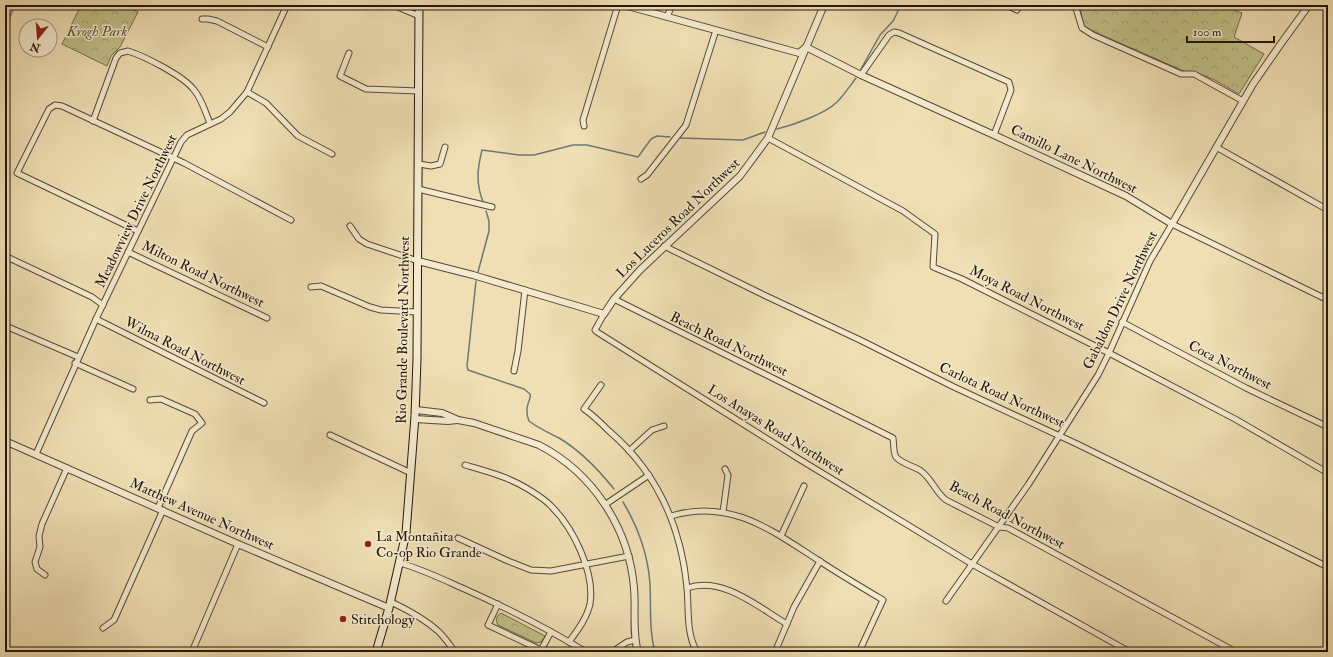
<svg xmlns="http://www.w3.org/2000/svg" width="1333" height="657" font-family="'IM FELL Double Pica',serif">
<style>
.forest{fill:url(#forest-crowns);stroke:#726c4a}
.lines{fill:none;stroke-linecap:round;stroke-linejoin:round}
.stream{stroke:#6d7973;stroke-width:1.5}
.minor-casing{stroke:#564935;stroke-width:7}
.tertiary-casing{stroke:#564935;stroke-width:8}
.secondary-casing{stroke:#22170b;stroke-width:9}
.minor{stroke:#f5eace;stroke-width:5}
.tertiary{stroke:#f5eace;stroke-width:6}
.secondary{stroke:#f5eace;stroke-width:7}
.poi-dot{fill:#8f2418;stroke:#f5eace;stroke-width:1.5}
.labels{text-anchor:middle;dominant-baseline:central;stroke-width:3;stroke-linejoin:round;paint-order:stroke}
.park-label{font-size:14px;font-style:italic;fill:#5a5237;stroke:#f5eace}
.street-label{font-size:14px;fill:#22170b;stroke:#f5eace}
.poi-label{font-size:14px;fill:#22170b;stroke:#f5eace;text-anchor:start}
</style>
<defs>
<pattern id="forest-crowns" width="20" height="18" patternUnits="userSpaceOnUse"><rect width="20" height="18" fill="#c1c088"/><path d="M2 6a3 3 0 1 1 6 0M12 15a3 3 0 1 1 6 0" fill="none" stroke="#a6a474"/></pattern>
</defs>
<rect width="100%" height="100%" fill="#f0dfb4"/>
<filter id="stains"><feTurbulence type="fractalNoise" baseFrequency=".005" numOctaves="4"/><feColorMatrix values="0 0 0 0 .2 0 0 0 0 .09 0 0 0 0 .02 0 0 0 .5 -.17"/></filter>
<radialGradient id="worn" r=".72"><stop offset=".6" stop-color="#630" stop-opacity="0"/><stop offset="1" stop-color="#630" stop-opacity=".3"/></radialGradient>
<g class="forest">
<polygon points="81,5 124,5 138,12 120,47 111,56 107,66 62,44"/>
<path d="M1080,5H1221L1242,13L1234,37L1264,54L1239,94C1223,85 1205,72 1186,72L1088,29L1083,25Z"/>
<path d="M501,613L545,636L541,642L536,643L498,625C495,620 496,616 501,613Z"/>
</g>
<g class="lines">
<g class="stream">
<polyline points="5,28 15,5"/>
<polyline points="861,69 880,35 893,21 901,5"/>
<path d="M777,129C793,125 825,114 837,102C844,95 850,86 856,78"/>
<polyline points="680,138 743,140 765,132"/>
<path d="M483,202C476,183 477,170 482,150L519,155H534L573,145H587L638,157L651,139L657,136L670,137"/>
<polyline points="478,272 489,231 489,221 486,211"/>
<path d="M476,281L467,366L468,370L524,389L530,394C531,399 529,400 528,404C526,410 527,416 529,421C538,428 549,433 559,438C581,451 598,469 614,489"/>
<path d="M623,502C638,527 648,555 650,584C651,607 649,630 655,652"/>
</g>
<defs>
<g id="minor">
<polyline points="393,5 419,16"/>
<polyline points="1006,5 1017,10"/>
<polyline points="1075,5 1082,28 1093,35 1181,74 1194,74 1243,101"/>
<polyline points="667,17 672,5"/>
<polyline points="202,19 208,19 217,21 268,47"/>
<polyline points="349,53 340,76 366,89 418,91"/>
<polyline points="861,75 889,35 894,32 899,33 1009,82 1011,90 994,135"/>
<polyline points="247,92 266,103 298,136 332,154"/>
<path d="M93,121L116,58L120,53L128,51C144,56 184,76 194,90C202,99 205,112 210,123"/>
<polyline points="584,126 583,120 618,5"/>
<polyline points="768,138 903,211 935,234 933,267 962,279 1109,353 1235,419 1328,473"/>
<polyline points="1216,147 1328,210"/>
<polyline points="419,164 431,166 440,164 445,147"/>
<polyline points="641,179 647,175 686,125 716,30"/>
<polyline points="418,189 492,207"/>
<polyline points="350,226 359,239 367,244 418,261"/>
<polyline points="138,231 17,173 49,109 55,105 62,106 184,163 291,220"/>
<polyline points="664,246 766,296 860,340 954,387 1077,444 1328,567"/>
<polyline points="128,252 267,318"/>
<polyline points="5,256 92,297 103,305"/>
<polyline points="311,287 321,286 370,307 381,310 417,312"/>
<path d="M614,299L893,438C894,444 893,452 896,457C902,464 914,466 921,471C932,479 936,493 946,500L999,527L1008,528L1236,652"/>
<polyline points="604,314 595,330 597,332 799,459 972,564 1130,652"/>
<polyline points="96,319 264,403"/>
<polyline points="1122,322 1246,388 1328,427"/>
<polyline points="8,327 78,357"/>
<polyline points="75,363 133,389"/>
<polyline points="514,371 518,351 525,290"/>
<path d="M601,385L584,409C593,415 601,423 609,431C657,472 681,526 687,588C689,608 686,632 696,650"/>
<polyline points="150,400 161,399 195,414 202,423 192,431 158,508"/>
<polyline points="330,435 411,473"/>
<polyline points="629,451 652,430 664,426"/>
<polyline points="36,454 96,319 181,142 187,135 221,119 230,112 247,92 287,5"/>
<path d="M465,465C486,471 509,477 528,489C536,494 546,500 552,507C574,529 595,573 590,604C587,618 577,631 569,642"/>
<polyline points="606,504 649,475"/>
<polyline points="723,512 728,475 725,469"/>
<path d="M671,516C730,498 771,530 818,560C839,574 861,587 883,600L859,652"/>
<polyline points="781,536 804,486"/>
<polyline points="458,538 508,561 531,570 551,571 629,556"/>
<path d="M400,563C421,569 440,578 460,587C503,606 545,627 586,652"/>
<polyline points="45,575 37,569 35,562 40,547 39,536 42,524 67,468"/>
<path d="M687,588C723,576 758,607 787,624"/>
<polyline points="946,601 1028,485 1098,375 1109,353 1150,261 1172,224 1328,300"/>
<path d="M391,602C408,610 425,619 439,632C445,638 450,645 455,652"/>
<polyline points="498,604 488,625 541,650 551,632"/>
<polyline points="103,628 114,620 163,510"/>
<polyline points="194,647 238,544"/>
<polyline points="612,652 627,642 635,640"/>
<polyline points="775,652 794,607 820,561"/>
</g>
<g id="tertiary">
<polyline points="624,5 799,53 806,47 861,75 994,135 1126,196 1172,224 1253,84 1280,45 1309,5"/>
<polyline points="418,261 473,275 604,314 614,299 640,270 740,176 768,138 824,5"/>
<path d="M416,410L442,413L458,420L474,423L539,445C593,473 629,528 634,588C636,610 632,632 638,652"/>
<polyline points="415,419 448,421 457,420"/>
<polyline points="5,441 238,544 389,608"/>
</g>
<polyline id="secondary" points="376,652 389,608 406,533 415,416 417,359 419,5"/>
</defs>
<use href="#minor" class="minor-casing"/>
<use href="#tertiary" class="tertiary-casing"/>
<use href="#secondary" class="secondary-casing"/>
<use href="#minor" class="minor"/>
<use href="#tertiary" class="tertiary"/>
<use href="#secondary" class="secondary"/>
</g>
<g class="poi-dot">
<circle cx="368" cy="544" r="4"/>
<circle cx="343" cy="619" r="4"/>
</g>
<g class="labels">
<g class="park-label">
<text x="97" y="31">Krogh Park</text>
</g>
<g class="street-label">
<text transform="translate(1074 159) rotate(26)">Camillo Lane Northwest</text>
<text transform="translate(136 211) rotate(-64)">Meadowview Drive Northwest</text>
<text transform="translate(678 218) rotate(-44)">Los Luceros Road Northwest</text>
<text transform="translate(203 274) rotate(26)">Milton Road Northwest</text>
<text transform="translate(1027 298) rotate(27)">Moya Road Northwest</text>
<text transform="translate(1120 300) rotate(-64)">Gabaldon Drive Northwest</text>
<text transform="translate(403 330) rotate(-89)">Rio Grande Boulevard Northwest</text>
<text transform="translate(729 344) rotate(26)">Beach Road Northwest</text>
<text transform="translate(185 351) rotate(27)">Wilma Road Northwest</text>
<text transform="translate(1230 365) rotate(27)">Coca Northwest</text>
<text transform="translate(1002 395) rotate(25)">Carlota Road Northwest</text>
<text transform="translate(776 430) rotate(32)">Los Anayas Road Northwest</text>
<text transform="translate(202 514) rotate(24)">Matthew Avenue Northwest</text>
<text transform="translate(1007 515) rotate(28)">Beach Road Northwest</text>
</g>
<g class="poi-label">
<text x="376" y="536">La Montañita<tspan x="376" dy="16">Co-op Rio Grande</tspan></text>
<text x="351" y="619">Stitchology</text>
</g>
</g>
<rect width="1333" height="657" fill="none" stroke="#f0dfb4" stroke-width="20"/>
<rect x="6" y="6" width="1321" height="645" fill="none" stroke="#22170b" stroke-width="2"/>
<rect x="10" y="10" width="1313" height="637" fill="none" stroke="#22170b"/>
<g transform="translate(38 38) rotate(197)"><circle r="19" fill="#f5eace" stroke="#a19680"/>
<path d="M0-3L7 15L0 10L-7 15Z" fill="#8f2418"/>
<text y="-6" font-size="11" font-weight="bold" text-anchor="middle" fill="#22170b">N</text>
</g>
<path d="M1187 36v6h87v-6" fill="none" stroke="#22170b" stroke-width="2"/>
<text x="1193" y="36" font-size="12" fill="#22170b" stroke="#f5eace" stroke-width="3" paint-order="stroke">100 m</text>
<rect width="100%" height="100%" filter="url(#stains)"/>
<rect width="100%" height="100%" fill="url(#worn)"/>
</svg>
